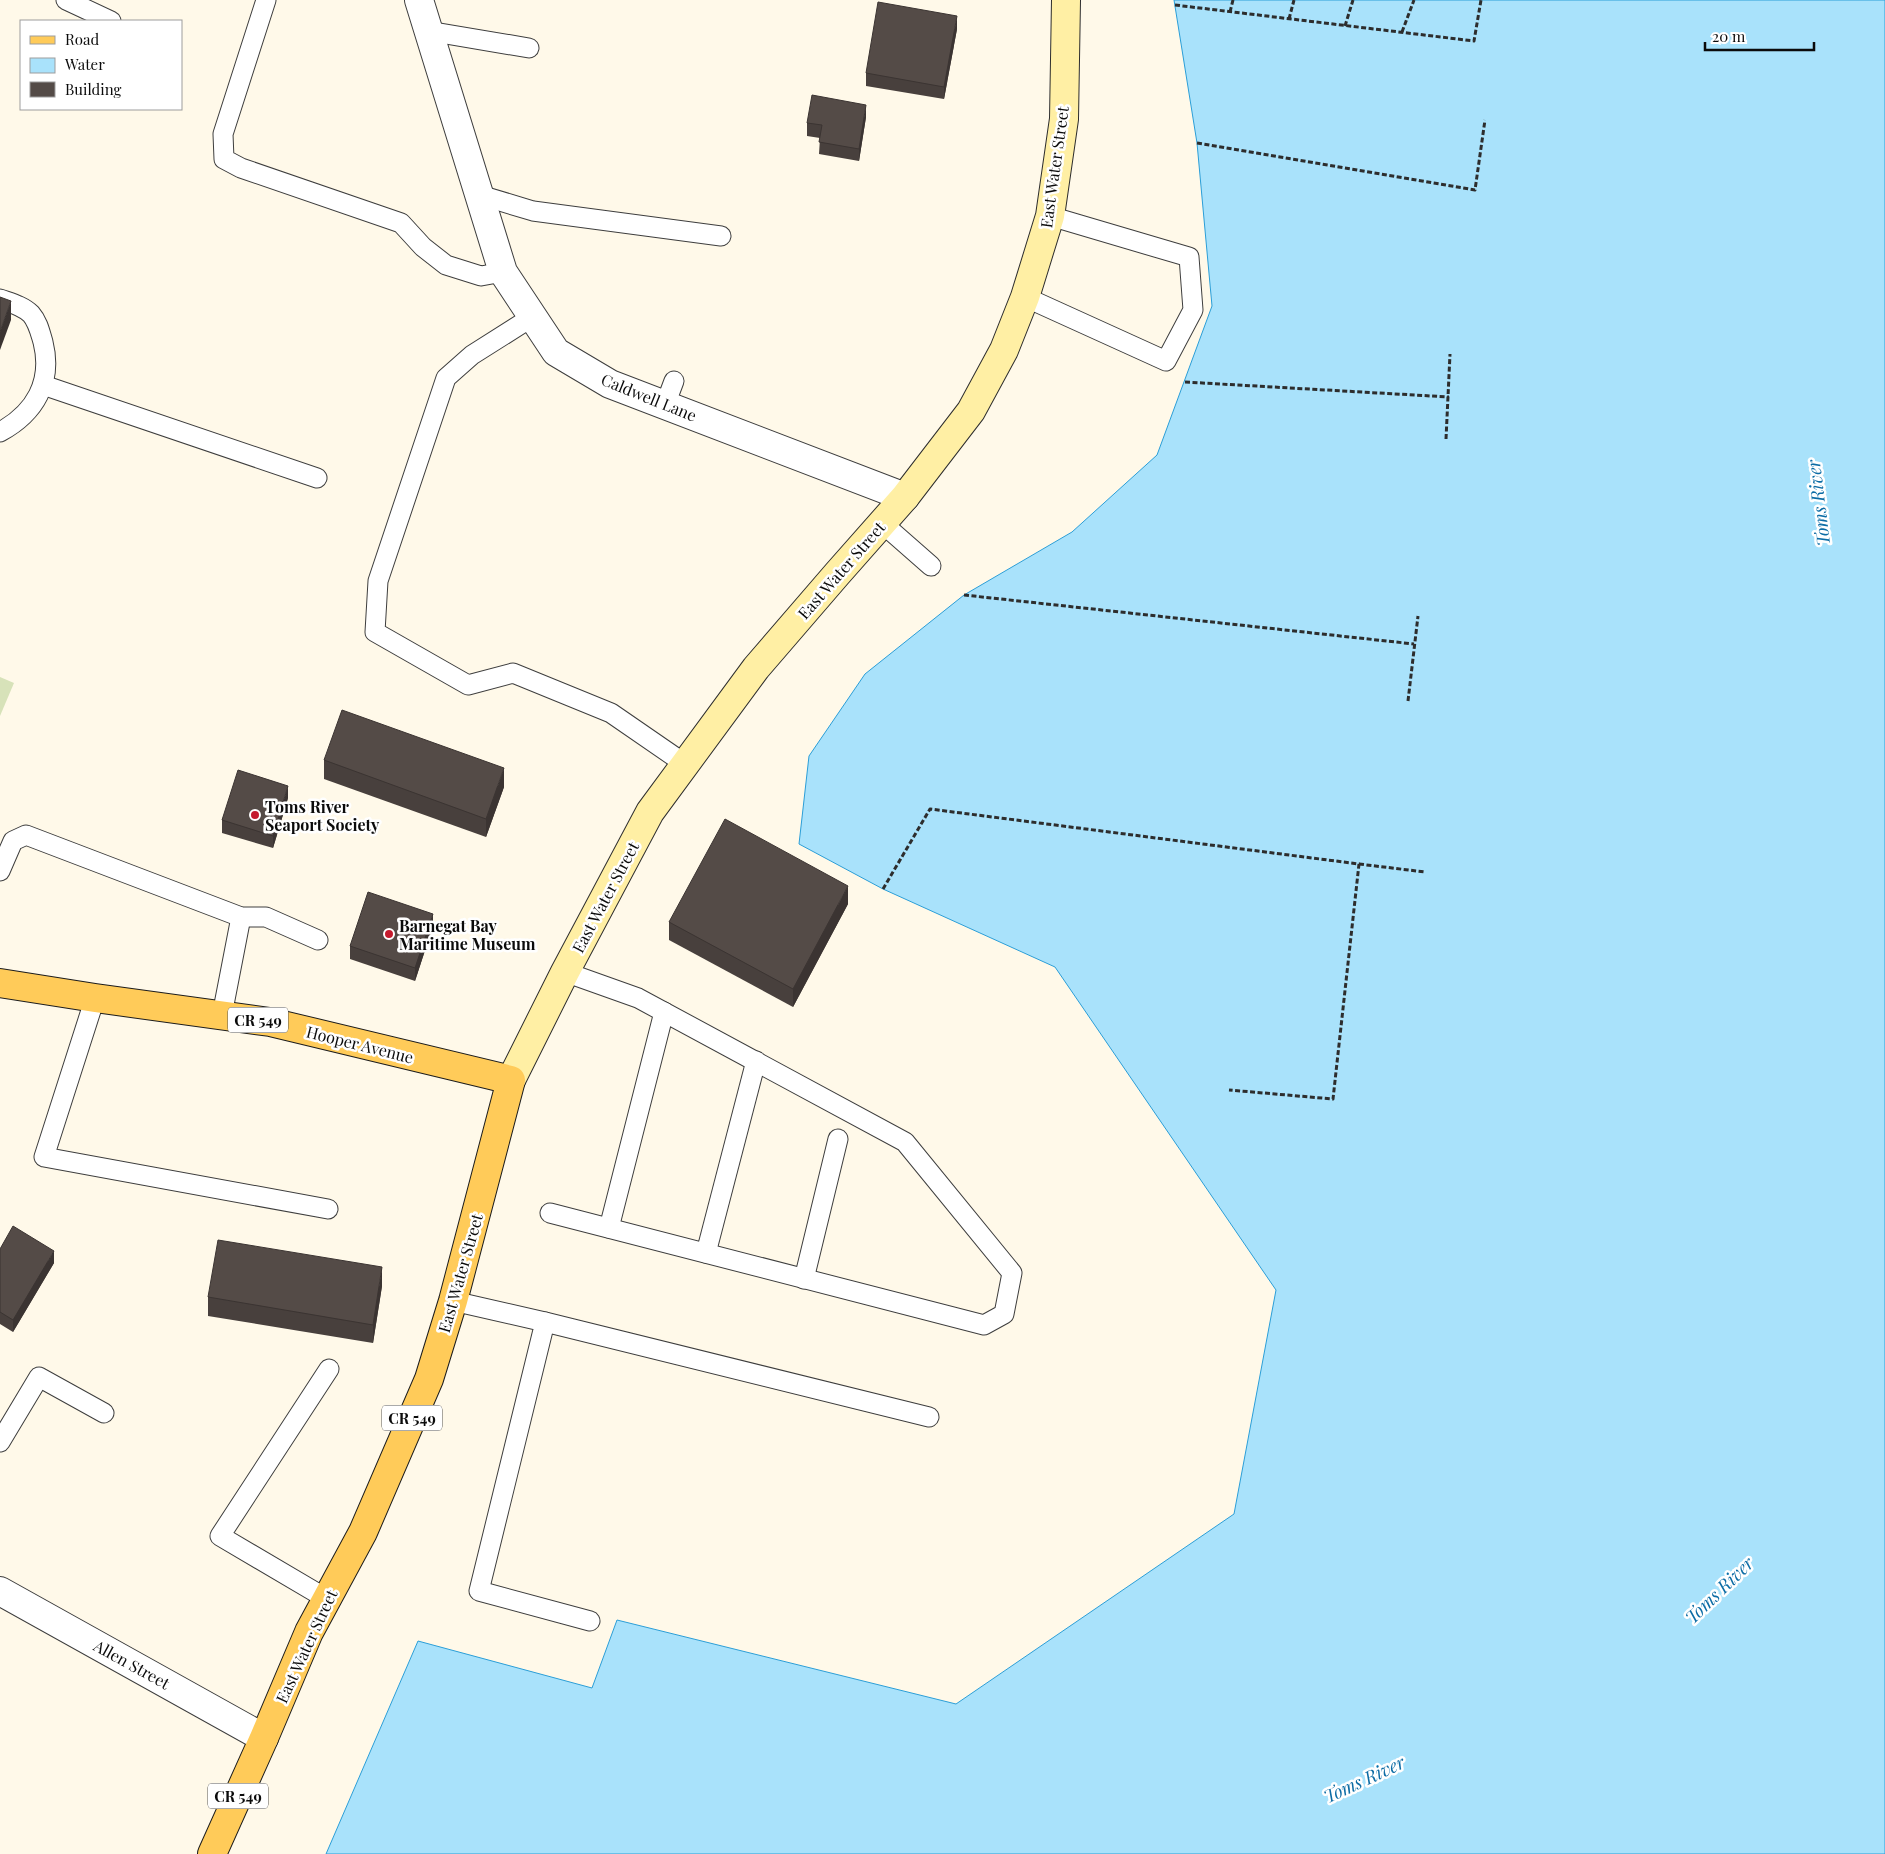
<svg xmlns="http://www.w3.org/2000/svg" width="1885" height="1854" font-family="'Playfair Display',serif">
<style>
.cemetery{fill:#d7e2b9}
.water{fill:#a9e2fb;stroke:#2b9ed7}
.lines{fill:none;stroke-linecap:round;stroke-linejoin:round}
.lane-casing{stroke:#3e3e3e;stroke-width:21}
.street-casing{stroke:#3e3e3e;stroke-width:30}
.secondary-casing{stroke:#2d2d2d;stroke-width:30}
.primary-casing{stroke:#1c1c1c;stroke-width:30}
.path{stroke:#2d2d2d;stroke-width:3;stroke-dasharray:5 2.5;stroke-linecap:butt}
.lane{stroke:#fff;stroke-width:19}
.street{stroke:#fff;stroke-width:28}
.secondary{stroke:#ffefa4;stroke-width:28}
.primary{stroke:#ffcb59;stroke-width:28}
.wall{fill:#48403d}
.shaded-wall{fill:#3b3432}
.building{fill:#544b47;stroke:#3b3432}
.poi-dot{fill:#c41a2d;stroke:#fff;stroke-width:2}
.labels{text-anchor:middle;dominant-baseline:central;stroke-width:5;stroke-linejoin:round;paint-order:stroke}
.shield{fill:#fff;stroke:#545454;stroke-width:1}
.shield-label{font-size:15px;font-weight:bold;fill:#0b0b0b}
.street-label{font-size:16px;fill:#0b0b0b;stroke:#fff}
.poi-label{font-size:16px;font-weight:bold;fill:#0b0b0b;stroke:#fff;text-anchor:start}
.water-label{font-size:18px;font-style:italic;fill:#0c6ca5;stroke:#fff}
</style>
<rect width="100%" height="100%" fill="#fff9e9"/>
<polygon class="cemetery" points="0,677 14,683 0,716"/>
<polygon class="water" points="1174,0 1885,0 1885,1854 326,1854 418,1641 592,1688 617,1620 956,1704 1234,1514 1276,1290 1055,967 883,889 799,844 809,756 865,674 964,595 1072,532 1157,455 1212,306 1197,143"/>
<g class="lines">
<defs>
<g id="lane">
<polyline points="66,0 111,21"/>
<polyline points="266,0 223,134 224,159 241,168 401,223 423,247 446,265 481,276 503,272"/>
<polyline points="428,31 529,48"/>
<polyline points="480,195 533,211 721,236"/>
<polyline points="1025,297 1166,361 1193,310 1189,257 1050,216"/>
<path d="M0,299C11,303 23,306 31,314C38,322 40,332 43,342C53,382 35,413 0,432"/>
<polyline points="532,317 472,355 446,378 378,581 375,632 468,685 513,673 611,713 685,764"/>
<polyline points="43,385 317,478"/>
<polyline points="665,405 674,381"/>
<polyline points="882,523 931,566"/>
<polyline points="0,871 13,841 26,835 241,917 266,917 318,940"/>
<polyline points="95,998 44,1157 328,1209"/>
<polyline points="222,1015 241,917"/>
<polyline points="550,1213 984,1325 1004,1314 1012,1273 905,1142 638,998 565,972"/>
<polyline points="609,1228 664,1012"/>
<polyline points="706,1253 756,1061"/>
<polyline points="804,1279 838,1139"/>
<polyline points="453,1301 545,1322 479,1591 590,1621"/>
<polyline points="545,1322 929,1417"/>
<polyline points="0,1442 39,1377 104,1413"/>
<polyline points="327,1599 220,1536 329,1369"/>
</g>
<g id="street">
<polyline points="419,0 503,272 556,352 610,384 905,497"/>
<polyline points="0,1591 264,1738"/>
</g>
<polyline id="secondary" points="511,1080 565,972 650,812 756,668 837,574 905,497 971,411 1004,350 1025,297 1050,216 1064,119 1066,0"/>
<polyline id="primary" points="0,983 95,998 270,1022 511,1080 453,1301 429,1379 363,1532 309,1632 264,1738 212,1854"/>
</defs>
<use href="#lane" class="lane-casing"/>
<use href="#street" class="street-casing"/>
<use href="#secondary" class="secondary-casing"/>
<use href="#primary" class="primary-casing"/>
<g class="path">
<polyline points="1175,5 1474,41 1481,0"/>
<polyline points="1230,12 1233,0"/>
<polyline points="1289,19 1294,0"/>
<polyline points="1345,26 1353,0"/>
<polyline points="1402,32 1414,0"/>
<polyline points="1197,143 1475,190 1485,120"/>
<polyline points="1185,382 1449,397"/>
<polyline points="1446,439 1450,354"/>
<polyline points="964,595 1414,644"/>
<polyline points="1408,701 1418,616"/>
<polyline points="1359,864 1425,872"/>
<polyline points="883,889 930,809 1359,864 1333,1099 1229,1090"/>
</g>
<use href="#lane" class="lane"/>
<use href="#street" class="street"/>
<use href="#secondary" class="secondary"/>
<use href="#primary" class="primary"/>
</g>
<g class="wall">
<polygon points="957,29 944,99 866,86 866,73"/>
<polygon points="866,117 859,161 819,154 820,138 807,136 807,123"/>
<polygon points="324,760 504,787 486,837 324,779"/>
<polygon points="288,798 273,848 222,833 222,820"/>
<polygon points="848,904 793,1007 669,940 669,922"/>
<polygon points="433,926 415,981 350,959 350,946"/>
<polygon points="0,1249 54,1263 13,1332 0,1324"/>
<polygon points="382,1286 373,1343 208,1316 208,1297"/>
</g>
<g class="shaded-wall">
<polygon points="957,16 957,29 944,99 944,87"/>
<polygon points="866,105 866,117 859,161 859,149"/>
<polygon points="11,301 11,320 0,350 0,332"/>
<polygon points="504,768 504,787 486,837 486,819"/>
<polygon points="288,786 288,798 273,848 273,836"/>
<polygon points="848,886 848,904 793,1007 793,989"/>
<polygon points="433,914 433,926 415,981 415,968"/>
<polygon points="54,1251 54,1263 13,1332 13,1320"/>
<polygon points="382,1267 382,1286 373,1343 373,1325"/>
</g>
<g class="building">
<polygon points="878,2 957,16 944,87 866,73"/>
<polygon points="812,95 866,105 859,149 819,142 822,125 807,123"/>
<polygon points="0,297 11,301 0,332"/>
<polygon points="342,710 504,768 486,819 324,760"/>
<polygon points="238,770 288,786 273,836 222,820"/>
<polygon points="725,819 848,886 793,989 669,922"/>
<polygon points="368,892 433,914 415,968 350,946"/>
<polygon points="13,1226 54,1251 13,1320 0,1312 0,1249"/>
<polygon points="218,1240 382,1267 373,1325 208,1297"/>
</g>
<g class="poi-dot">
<circle cx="255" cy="815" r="5"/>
<circle cx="389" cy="934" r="5"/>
</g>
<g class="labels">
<g class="shield">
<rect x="228" y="1007.5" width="60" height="25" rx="4"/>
<rect x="382" y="1405.5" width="60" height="25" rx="4"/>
<rect x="208" y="1783.5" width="60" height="25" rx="4"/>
</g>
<g class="shield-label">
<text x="258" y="1020">CR 549</text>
<text x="412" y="1418">CR 549</text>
<text x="238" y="1796">CR 549</text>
</g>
<g class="street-label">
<text transform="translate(1054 167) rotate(-82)">East Water Street</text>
<text transform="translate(649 397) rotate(22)">Caldwell Lane</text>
<text transform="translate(841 570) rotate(-49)">East Water Street</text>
<text transform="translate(605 897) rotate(-62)">East Water Street</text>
<text transform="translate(360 1044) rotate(14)">Hooper Avenue</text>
<text transform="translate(460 1273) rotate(-74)">East Water Street</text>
<text transform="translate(306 1646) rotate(-65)">East Water Street</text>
<text transform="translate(132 1664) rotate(29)">Allen Street</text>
</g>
<g class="poi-label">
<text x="265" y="806">Toms River<tspan x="265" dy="18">Seaport Society</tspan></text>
<text x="399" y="925">Barnegat Bay<tspan x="399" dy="18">Maritime Museum</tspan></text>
</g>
<g class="water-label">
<text transform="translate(1818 503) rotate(-97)">Toms River</text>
<text transform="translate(1719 1590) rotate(-44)">Toms River</text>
<text transform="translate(1364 1779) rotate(-25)">Toms River</text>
</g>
</g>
<rect x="20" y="20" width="162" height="90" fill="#ffffff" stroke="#9d9d9d"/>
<rect x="30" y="36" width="25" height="8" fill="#ffcb59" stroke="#9d9d9d"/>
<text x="65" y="45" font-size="15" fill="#0b0b0b">Road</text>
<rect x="30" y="58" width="25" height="15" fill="#a9e2fb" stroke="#9d9d9d"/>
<text x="65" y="70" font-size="15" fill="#0b0b0b">Water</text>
<rect x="30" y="82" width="25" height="15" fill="#544b47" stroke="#9d9d9d"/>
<text x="65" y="95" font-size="15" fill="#0b0b0b">Building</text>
<path d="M1705 42v8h109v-8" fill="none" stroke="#0b0b0b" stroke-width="2.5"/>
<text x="1712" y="42" font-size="15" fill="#0b0b0b" stroke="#ffffff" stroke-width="4" paint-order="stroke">20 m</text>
</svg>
